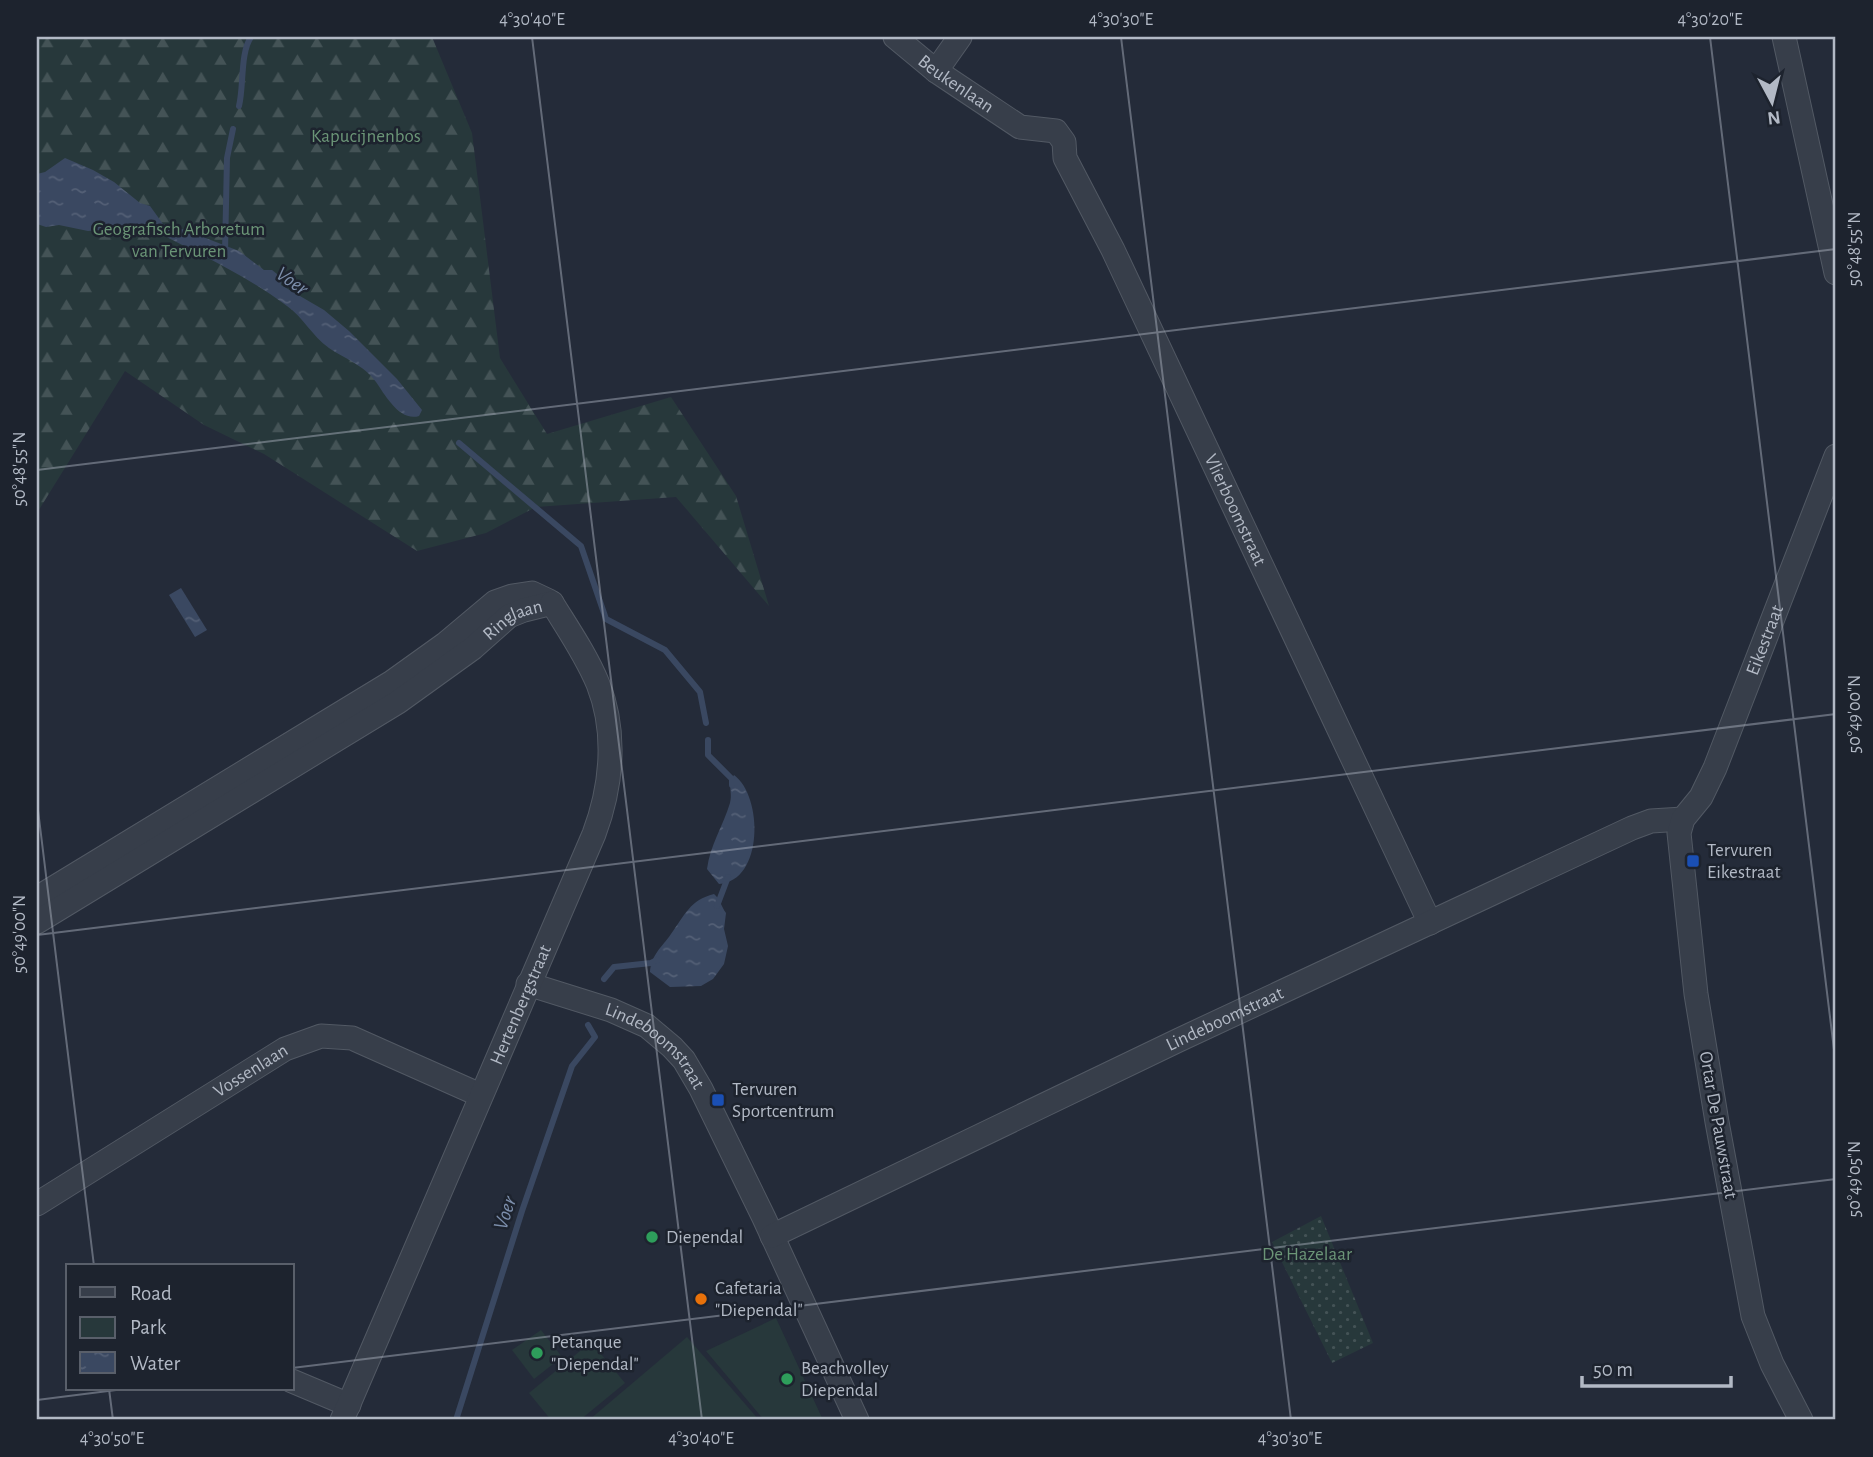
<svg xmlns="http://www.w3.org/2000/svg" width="1873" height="1457" font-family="'Alegreya Sans',sans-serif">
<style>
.grass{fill:url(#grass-dots)}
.forest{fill:url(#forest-firs)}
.park{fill:#27383b}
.water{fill:url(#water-ripples)}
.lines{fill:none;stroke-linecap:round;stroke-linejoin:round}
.stream{stroke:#3a4861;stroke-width:6}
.minor-casing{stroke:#525964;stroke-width:25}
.minor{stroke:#373e4a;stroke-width:23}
.ticks{fill:none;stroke:#b2b9c5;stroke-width:2;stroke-opacity:0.45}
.transit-dot{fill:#1a4fb4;stroke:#1d232e;stroke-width:2.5}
.leisure-dot{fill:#2e9e5b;stroke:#1d232e;stroke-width:2.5}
.food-dot{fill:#e8710a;stroke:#1d232e;stroke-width:2.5}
.labels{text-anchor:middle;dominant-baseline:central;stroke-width:5;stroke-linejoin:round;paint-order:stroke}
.street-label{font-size:19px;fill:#b2b9c5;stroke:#1d232e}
.park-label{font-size:19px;fill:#6b9577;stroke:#1d232e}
.poi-label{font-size:19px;fill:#b2b9c5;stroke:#1d232e;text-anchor:start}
.water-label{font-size:21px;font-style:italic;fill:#7c8eab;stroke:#1d232e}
.neatline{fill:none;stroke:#b2b9c5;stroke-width:2.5}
.ticks-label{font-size:18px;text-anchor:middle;fill:#b2b9c5}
</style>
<defs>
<pattern id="grass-dots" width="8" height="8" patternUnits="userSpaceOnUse" patternTransform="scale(1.75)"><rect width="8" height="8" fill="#27383b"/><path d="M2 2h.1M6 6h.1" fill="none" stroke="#445356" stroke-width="1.8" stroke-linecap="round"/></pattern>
<pattern id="forest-firs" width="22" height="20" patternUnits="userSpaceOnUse" patternTransform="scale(1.75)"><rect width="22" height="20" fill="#27383b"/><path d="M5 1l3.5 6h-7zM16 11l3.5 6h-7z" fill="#445356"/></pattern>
<pattern id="water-ripples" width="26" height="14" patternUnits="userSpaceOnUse" patternTransform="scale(1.75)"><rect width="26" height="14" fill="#3a4861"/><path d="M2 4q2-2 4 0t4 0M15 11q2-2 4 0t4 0" fill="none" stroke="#546076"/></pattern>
</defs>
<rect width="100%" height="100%" fill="#242b39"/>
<polygon class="grass" points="1321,1216 1373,1343 1332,1363 1272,1242"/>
<polygon class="forest" points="37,37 432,37 472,133 500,358 547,434 671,397 736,496 769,606 676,497 536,507 486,533 417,551 264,454 204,425 125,371 37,513"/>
<g class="park">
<polygon points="776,1318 823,1420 764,1420 706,1351"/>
<polygon points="541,1330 562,1357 534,1379 512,1350"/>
<polygon points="687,1337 759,1420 589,1420"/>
<polygon points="591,1342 625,1383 580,1420 551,1420 529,1393"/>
</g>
<g class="water">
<path d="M65,158L93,170L114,182L140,203L150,206L163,224L185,230L239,251L264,270H272L282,278L281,285L324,310L349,331L397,379L422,410L419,416C400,422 385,395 376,382C364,365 345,359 329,348C312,336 303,317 287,306C249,277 203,256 161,234L155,236L150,233L138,234L128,229L119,233L108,229L88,231L59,225L46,227L37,224V174L45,172Z"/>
<polygon points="181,588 207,630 195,637 169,595"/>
<path d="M734,775C763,796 764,881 719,884L707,869C710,845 723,826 730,803C733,792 727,788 734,775Z"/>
<path d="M714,894C720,899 721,906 726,913L724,929L728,946L724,964L713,979L701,986L670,987L650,972C651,955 662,947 671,934C685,915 690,900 714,894Z"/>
</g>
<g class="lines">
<g class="stream">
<path d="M239,106C244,86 240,53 251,37"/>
<polyline points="225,252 227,158 233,129"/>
<polyline points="459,443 581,546 606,619 665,650 700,692 706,723"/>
<polyline points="708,740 708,755 732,779 732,785"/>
<polyline points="717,906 728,877"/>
<polyline points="604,979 614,967 651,963 657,960"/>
<polyline points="456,1420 522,1211 572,1066 595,1037 588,1025"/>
</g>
<defs>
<g id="minor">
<path id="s1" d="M895,37L936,71L1020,127L1056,131L1064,142L1065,158L1113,250L1430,923"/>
<polyline points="1784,37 1836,273"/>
<polyline points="936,71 960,37"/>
<polyline points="37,898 392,682 445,644 495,602 512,596 532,593 549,601"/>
<path id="s2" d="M37,922L398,702L473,648L509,616L524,610L552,603"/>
<path id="s3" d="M528,984L611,1010L647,1026L672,1047L684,1060L701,1089L764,1218L857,1420"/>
<path id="s4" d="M37,1204L285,1049L321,1036L352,1038L480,1095"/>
<path id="s5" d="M772,1236L1179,1040L1632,828L1651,821L1683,819"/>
<polyline points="292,1381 349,1405"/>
<path id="s6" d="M342,1420L594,834C612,786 617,732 598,684C586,655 568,629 552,603"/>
<path id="s7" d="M1801,1420L1772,1364L1753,1316L1717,1122L1696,994L1679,833L1683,819L1701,797L1715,768L1836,456"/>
</g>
</defs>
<use href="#minor" class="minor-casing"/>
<use href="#minor" class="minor"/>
</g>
<path class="ticks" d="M532,37L702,1420M1121,37L1291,1420M1710,37L1836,1066M37,470L1836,249M37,802L94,1266M37,935L1836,714M292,1368L1836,1179M109,1389L113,1420M37,1400L124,1389"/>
<g class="transit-dot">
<rect x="1686" y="854" width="14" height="14" rx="3.5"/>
<rect x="711" y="1093" width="14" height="14" rx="3.5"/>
</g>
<g class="leisure-dot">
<circle cx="652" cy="1237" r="7"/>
<circle cx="537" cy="1353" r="7"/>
<circle cx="787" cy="1379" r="7"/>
</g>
<circle class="food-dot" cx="701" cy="1299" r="7"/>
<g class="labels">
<g class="street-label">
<text stroke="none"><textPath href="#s1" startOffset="77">Beukenlaan</textPath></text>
<text stroke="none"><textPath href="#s1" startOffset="611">Vlierboomstraat</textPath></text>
<text stroke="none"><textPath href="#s2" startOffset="565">Ringlaan</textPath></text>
<text stroke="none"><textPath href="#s7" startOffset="816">Eikestraat</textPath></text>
<text stroke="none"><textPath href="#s6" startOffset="452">Hertenbergstraat</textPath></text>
<text stroke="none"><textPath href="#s5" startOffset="502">Lindeboomstraat</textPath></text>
<text stroke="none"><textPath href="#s3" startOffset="145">Lindeboomstraat</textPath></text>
<text stroke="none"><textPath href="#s4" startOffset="252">Vossenlaan</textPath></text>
<text transform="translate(1718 1125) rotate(80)">Ortar De Pauwstraat</text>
</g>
<g class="park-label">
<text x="366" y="136">Kapucijnenbos</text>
<text x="179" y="229">Geografisch Arboretum<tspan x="179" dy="22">van Tervuren</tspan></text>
<text x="1307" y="1254">De Hazelaar</text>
</g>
<g class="poi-label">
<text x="1707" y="850">Tervuren<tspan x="1707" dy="22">Eikestraat</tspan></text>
<text x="732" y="1089">Tervuren<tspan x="732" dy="22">Sportcentrum</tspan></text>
<text x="666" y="1237">Diependal</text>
<text x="715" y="1288">Cafetaria<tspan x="715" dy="22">"Diependal"</tspan></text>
<text x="551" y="1342">Petanque<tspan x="551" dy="22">"Diependal"</tspan></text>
<text x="801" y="1368">Beachvolley<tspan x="801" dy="22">Diependal</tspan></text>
</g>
<g class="water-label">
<text transform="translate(292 281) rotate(35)">Voer</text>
<text transform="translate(505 1213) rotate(-72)">Voer</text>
</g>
</g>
<rect width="1873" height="1457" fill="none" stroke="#1d232e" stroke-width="77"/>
<rect x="66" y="1264" width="228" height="126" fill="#1d232e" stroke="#595f6a" stroke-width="2"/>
<rect x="80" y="1287" width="35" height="10" fill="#373e4a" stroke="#595f6a" stroke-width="2"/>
<text x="130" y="1300" font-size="21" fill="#b2b9c5">Road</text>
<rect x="80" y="1317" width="35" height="21" fill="#27383b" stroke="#595f6a" stroke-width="2"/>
<text x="130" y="1334" font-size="21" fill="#b2b9c5">Park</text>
<rect x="80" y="1352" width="35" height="21" fill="url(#water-ripples)" stroke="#595f6a" stroke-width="2"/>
<text x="130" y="1370" font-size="21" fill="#b2b9c5">Water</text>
<g transform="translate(1772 102) rotate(173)" stroke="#1d232e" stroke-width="5" paint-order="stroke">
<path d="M0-5L12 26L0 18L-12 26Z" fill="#b2b9c5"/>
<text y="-10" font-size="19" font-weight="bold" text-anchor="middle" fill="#b2b9c5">N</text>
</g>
<path d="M1582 1376v10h149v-10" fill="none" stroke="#b2b9c5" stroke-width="3.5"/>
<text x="1593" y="1376" font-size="21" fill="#b2b9c5" stroke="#1d232e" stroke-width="5" paint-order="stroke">50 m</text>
<rect x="38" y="38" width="1796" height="1380" class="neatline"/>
<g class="ticks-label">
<text x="532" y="25">4°30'40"E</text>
<text x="1121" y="25">4°30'30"E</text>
<text x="1710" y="25">4°30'20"E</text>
<text transform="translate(1854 249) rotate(-90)" y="6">50°48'55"N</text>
<text transform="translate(19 469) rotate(-90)" y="6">50°48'55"N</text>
<text transform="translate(1854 714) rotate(-90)" y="6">50°49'00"N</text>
<text transform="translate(19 934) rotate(-90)" y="6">50°49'00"N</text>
<text transform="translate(1854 1179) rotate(-90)" y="6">50°49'05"N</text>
<text x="112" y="1444">4°30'50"E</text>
<text x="701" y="1444">4°30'40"E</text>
<text x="1290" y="1444">4°30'30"E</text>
</g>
</svg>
